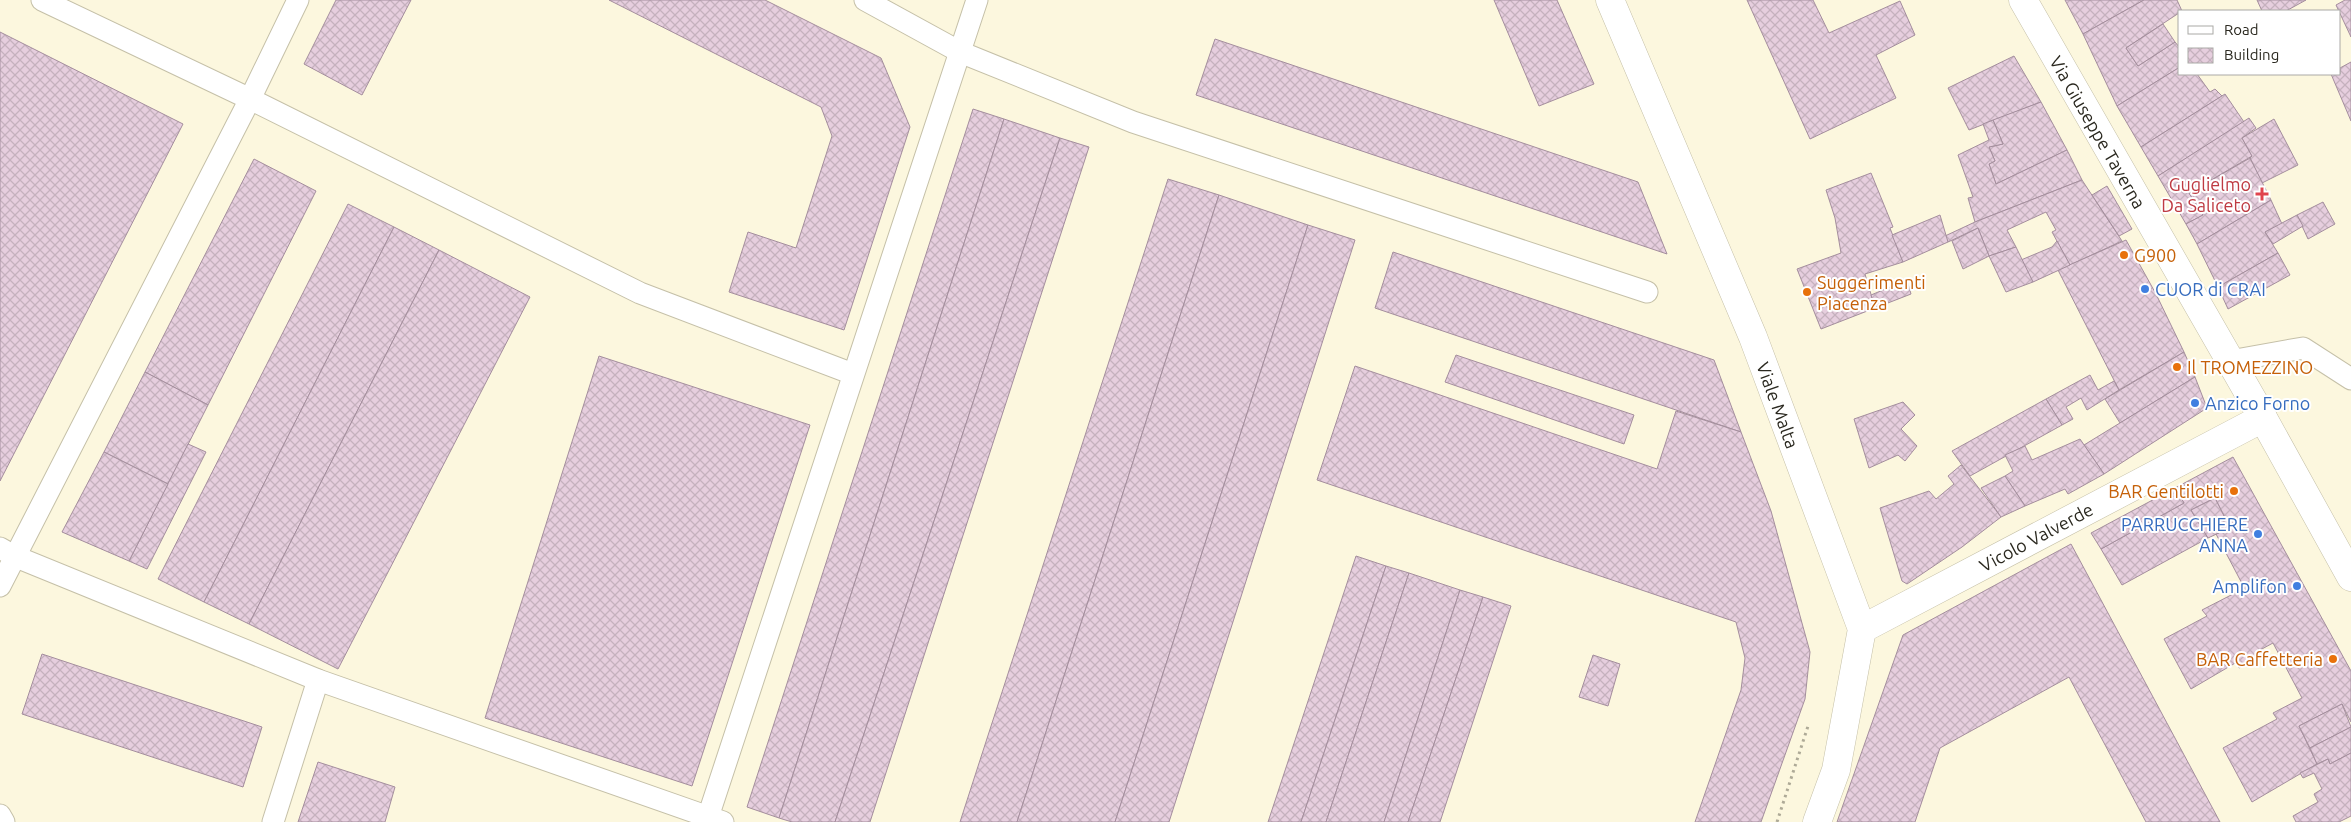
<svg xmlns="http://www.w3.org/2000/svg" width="2351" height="822" font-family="Ubuntu,sans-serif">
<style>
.building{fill:url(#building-cross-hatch);stroke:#a48e9d}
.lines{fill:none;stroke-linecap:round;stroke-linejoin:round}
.service-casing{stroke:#c5c0a8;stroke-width:23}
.minor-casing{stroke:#c5c0a8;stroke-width:29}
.tertiary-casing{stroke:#c5c0a8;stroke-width:29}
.path{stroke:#aeaa97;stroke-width:3;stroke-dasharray:2.5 4;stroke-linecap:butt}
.service{stroke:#fff;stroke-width:21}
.minor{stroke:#fff;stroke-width:28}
.tertiary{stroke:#fff;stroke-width:28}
.health-dot{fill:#e0444e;stroke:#fff;stroke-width:2}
.food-dot{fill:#e8710a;stroke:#fff;stroke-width:2}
.shop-dot{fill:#3f7fe0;stroke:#fff;stroke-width:2}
.labels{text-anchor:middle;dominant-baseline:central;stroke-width:4;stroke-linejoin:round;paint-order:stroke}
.street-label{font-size:18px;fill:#2b2920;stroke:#fff}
.health-label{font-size:18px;fill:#be3a42;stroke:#fff;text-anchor:end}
.food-label{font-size:18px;fill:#c56008;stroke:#fff;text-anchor:start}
.shop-label{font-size:18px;fill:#366cbe;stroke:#fff;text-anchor:start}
</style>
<defs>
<pattern id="building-cross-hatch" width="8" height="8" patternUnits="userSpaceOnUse" patternTransform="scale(1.25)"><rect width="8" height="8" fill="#e6cede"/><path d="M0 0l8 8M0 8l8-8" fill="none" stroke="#c5b1be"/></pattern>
</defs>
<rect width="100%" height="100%" fill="#fcf7de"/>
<g class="building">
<polygon points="336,0 411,0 362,95 304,64"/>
<polygon points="609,0 765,0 881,58 910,127 844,330 729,292 748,232 796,248 832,136 821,107"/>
<polygon points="1494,0 1557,0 1594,84 1539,106"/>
<polygon points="1747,0 1813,0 1829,33 1900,1 1915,35 1876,55 1896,98 1810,139"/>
<polygon points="2065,0 2144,0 2083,34"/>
<polygon points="2144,0 2177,0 2182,11 2126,48 2138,66 2175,42 2180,48 2180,67 2117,106 2083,34"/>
<polygon points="2257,0 2306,0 2286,11 2262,11"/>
<polygon points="2345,0 2351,0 2351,37 2336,5"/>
<polygon points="2163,24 2175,42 2138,66 2126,48"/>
<polygon points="0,32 183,124 0,481"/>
<polygon points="1215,39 1638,182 1667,254 1196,95"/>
<polygon points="2014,56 2041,102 1969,130 1948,88"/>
<polygon points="2351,62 2351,121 2331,74 2340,74 2340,68"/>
<polygon points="2180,67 2180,74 2197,74 2210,92 2215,89 2222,96 2141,147 2117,106"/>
<polygon points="2225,94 2244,122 2158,176 2141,147"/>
<polygon points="2041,102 2067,150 1996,184 1989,164 1995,161 1989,147 2003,144 1993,120"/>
<polygon points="973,109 1004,119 779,818 747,807"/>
<polygon points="2249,118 2256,128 2242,138 2252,156 2189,193 2203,215 2186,224 2158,176"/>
<polygon points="1004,119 1060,138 835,822 792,822 779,818"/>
<polygon points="2274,119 2298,165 2262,183 2250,158 2252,156 2242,138"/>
<polygon points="1993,120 2003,144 1989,147 1995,161 1989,164 1996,184 2067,150 2082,180 1975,222 1968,198 1973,197 1958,155 1989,140 1983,124"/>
<polygon points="1060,138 1089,147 870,822 835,822"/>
<polygon points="2250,158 2271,200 2197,244 2186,224 2203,215 2189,193"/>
<polygon points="254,159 316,191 208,405 145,372"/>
<polygon points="1871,173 1893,227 1890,228 1903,262 1865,274 1875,308 1821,329 1797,269 1841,253 1835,218 1826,190"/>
<polygon points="1168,179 1219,195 1017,822 960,822"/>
<polygon points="2082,180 2122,241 2070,265 2052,232 2056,230 2046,212 2007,230 2016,247 1989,256 1978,228 1948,242 1945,236 1975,222"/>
<polygon points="2107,186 2132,229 2119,236 2092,195"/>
<polygon points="1219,195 1308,225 1115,822 1017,822"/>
<polygon points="2271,200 2282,224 2265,232 2278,253 2218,287 2197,244"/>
<polygon points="2323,202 2335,224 2308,239 2297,215"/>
<polygon points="348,204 394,227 204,602 158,579"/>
<polygon points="1940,215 1948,242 1903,262 1892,235"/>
<polygon points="2297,215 2303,226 2273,244 2265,232"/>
<polygon points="1308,225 1355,240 1169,822 1115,822"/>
<polygon points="394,227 439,250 249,624 204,602"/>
<polygon points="1978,228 1989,256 1963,269 1952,241"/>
<polygon points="2126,240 2156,294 2184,352 2119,390 2058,270"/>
<polygon points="2057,241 2070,265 2033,282 2021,260 2052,247"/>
<polygon points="2016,247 2033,282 2006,292 1989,256"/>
<polygon points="439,250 530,297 338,669 249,624"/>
<polygon points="1393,252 1714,360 1741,432 1375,308"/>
<polygon points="2278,253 2290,275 2228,309 2218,287"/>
<polygon points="1907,280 1911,294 1875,308 1871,295"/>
<polygon points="2184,352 2195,377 2120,423 2105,399"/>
<polygon points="1456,355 1634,415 1624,444 1445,382"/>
<polygon points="599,356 810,425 692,786 485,718"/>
<polygon points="1355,366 1657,469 1676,411 1741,432 1771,511 1810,652 1805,699 1761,822 1695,822 1741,690 1745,658 1736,622 1317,480"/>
<polygon points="145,372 208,405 168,484 104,452"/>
<polygon points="2090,375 2098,390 2114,381 2119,390 2087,410 2081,398 2066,407 2073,419 2062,425 2046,399"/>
<polygon points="2195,377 2207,408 2104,474 2084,445"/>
<polygon points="2046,399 2062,425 1970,476 1952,451"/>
<polygon points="1903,402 1915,415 1901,429 1917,446 1905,461 1898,455 1869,468 1854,419"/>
<polygon points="2080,439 2104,474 2068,494 2065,489 2025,506 2005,476 2013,471 2005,455 2025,446 2032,460"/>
<polygon points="188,444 206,452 147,569 129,561"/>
<polygon points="104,452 168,484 129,561 62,532"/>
<polygon points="2233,457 2351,671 2351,722 2342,704 2299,726 2317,764 2252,802 2223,748 2277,719 2273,713 2302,698 2273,643 2260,650 2263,657 2239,668 2237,662 2191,689 2164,639 2207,616 2202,610 2235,593 2242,595 2247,593 2216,534 2223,531 2220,524 2226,520 2215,498 2191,510 2208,538 2122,585 2101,549 2184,503 2175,488"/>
<polygon points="1961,465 2001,517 1962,547 1907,584 1902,581 1880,508 1929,491 1936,499 1954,484 1948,476"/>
<polygon points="2005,476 2025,506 2001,517 1981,488"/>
<polygon points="2175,488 2184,503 2101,549 2091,533"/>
<polygon points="2215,498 2226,520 2220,524 2223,531 2208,538 2191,510"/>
<polygon points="2071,544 2220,822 2146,822 2069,677 1940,748 1915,822 1837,822 1903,635"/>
<polygon points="1356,556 1386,566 1301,822 1268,822"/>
<polygon points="1386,566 1409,573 1326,822 1301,822"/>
<polygon points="1409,573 1460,590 1384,822 1326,822"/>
<polygon points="1460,590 1483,597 1408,822 1384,822"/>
<polygon points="1483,597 1511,606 1440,822 1408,822"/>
<polygon points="42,654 262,727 243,787 22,714"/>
<polygon points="1593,655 1620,664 1608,706 1579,697"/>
<polygon points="2342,704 2351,727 2310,748 2299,726"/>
<polygon points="2351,727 2351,753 2330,764 2328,759 2317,764 2310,748"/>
<polygon points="2351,753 2351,816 2339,822 2296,822 2293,816 2318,802 2314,794 2322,789 2314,773 2303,778 2300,773 2328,759 2330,764"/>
<polygon points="318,762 395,787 385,822 298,822"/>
</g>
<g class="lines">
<defs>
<g id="service">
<polyline points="42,0 250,99 640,293 853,374"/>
<polyline points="865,0 960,52 1133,122 1647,292"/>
<polyline points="2230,361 2303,348 2351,379"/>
<polyline points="0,548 14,556 318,680 723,822"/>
<polyline points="0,586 250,99 298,0"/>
<polyline points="0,815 4,822"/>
<polyline points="708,817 977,0"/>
<polyline points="273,822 318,680"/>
</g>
<g id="minor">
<polyline points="2023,0 2263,418 2351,577"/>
<polyline points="1862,629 2263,418"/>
</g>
<polyline id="tertiary" points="1610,0 1753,337 1862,629 1836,770 1817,822"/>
</defs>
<use href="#service" class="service-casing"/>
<use href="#minor" class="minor-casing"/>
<use href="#tertiary" class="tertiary-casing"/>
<polyline class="path" points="1777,822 1809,723"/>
<use href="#service" class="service"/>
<use href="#minor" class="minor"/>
<use href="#tertiary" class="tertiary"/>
</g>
<path class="health-dot" d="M2259.5 186.5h5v5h5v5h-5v5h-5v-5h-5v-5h5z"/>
<g class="food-dot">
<circle cx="2124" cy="255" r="5"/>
<circle cx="1807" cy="292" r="5"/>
<circle cx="2177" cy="367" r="5"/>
<circle cx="2234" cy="491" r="5"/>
<circle cx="2333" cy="659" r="5"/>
</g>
<g class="shop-dot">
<circle cx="2145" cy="289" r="5"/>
<circle cx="2195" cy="403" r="5"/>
<circle cx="2258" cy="534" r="5"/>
<circle cx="2297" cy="586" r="5"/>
</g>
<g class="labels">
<g class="street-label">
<text transform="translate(2098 132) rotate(60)">Via Giuseppe Taverna</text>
<text transform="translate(1778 405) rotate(70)">Viale Malta</text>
<text transform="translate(2036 537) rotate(-28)">Vicolo Valverde</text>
</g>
<g class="health-label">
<text x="2251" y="184">Guglielmo<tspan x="2251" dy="21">Da Saliceto</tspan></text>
</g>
<g class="food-label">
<text x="2134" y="255">G900</text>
<text x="1817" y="282">Suggerimenti<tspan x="1817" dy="21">Piacenza</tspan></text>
<text x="2187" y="367">Il TROMEZZINO</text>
<text x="2224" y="491" text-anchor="end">BAR Gentilotti</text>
<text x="2323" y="659" text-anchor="end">BAR Caffetteria</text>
</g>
<g class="shop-label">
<text x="2155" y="289">CUOR di CRAI</text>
<text x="2205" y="403">Anzico Forno</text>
<text x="2248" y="524" text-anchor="end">PARRUCCHIERE<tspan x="2248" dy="21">ANNA</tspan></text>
<text x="2287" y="586" text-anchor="end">Amplifon</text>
</g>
</g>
<rect x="2178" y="10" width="162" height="65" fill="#ffffff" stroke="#aaa9a6"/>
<rect x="2188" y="26" width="25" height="8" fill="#ffffff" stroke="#aaa9a6"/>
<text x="2224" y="35" font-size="15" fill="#2b2920">Road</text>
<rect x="2188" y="48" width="25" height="15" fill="url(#building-cross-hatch)" stroke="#aaa9a6"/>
<text x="2224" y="60" font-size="15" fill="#2b2920">Building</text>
</svg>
